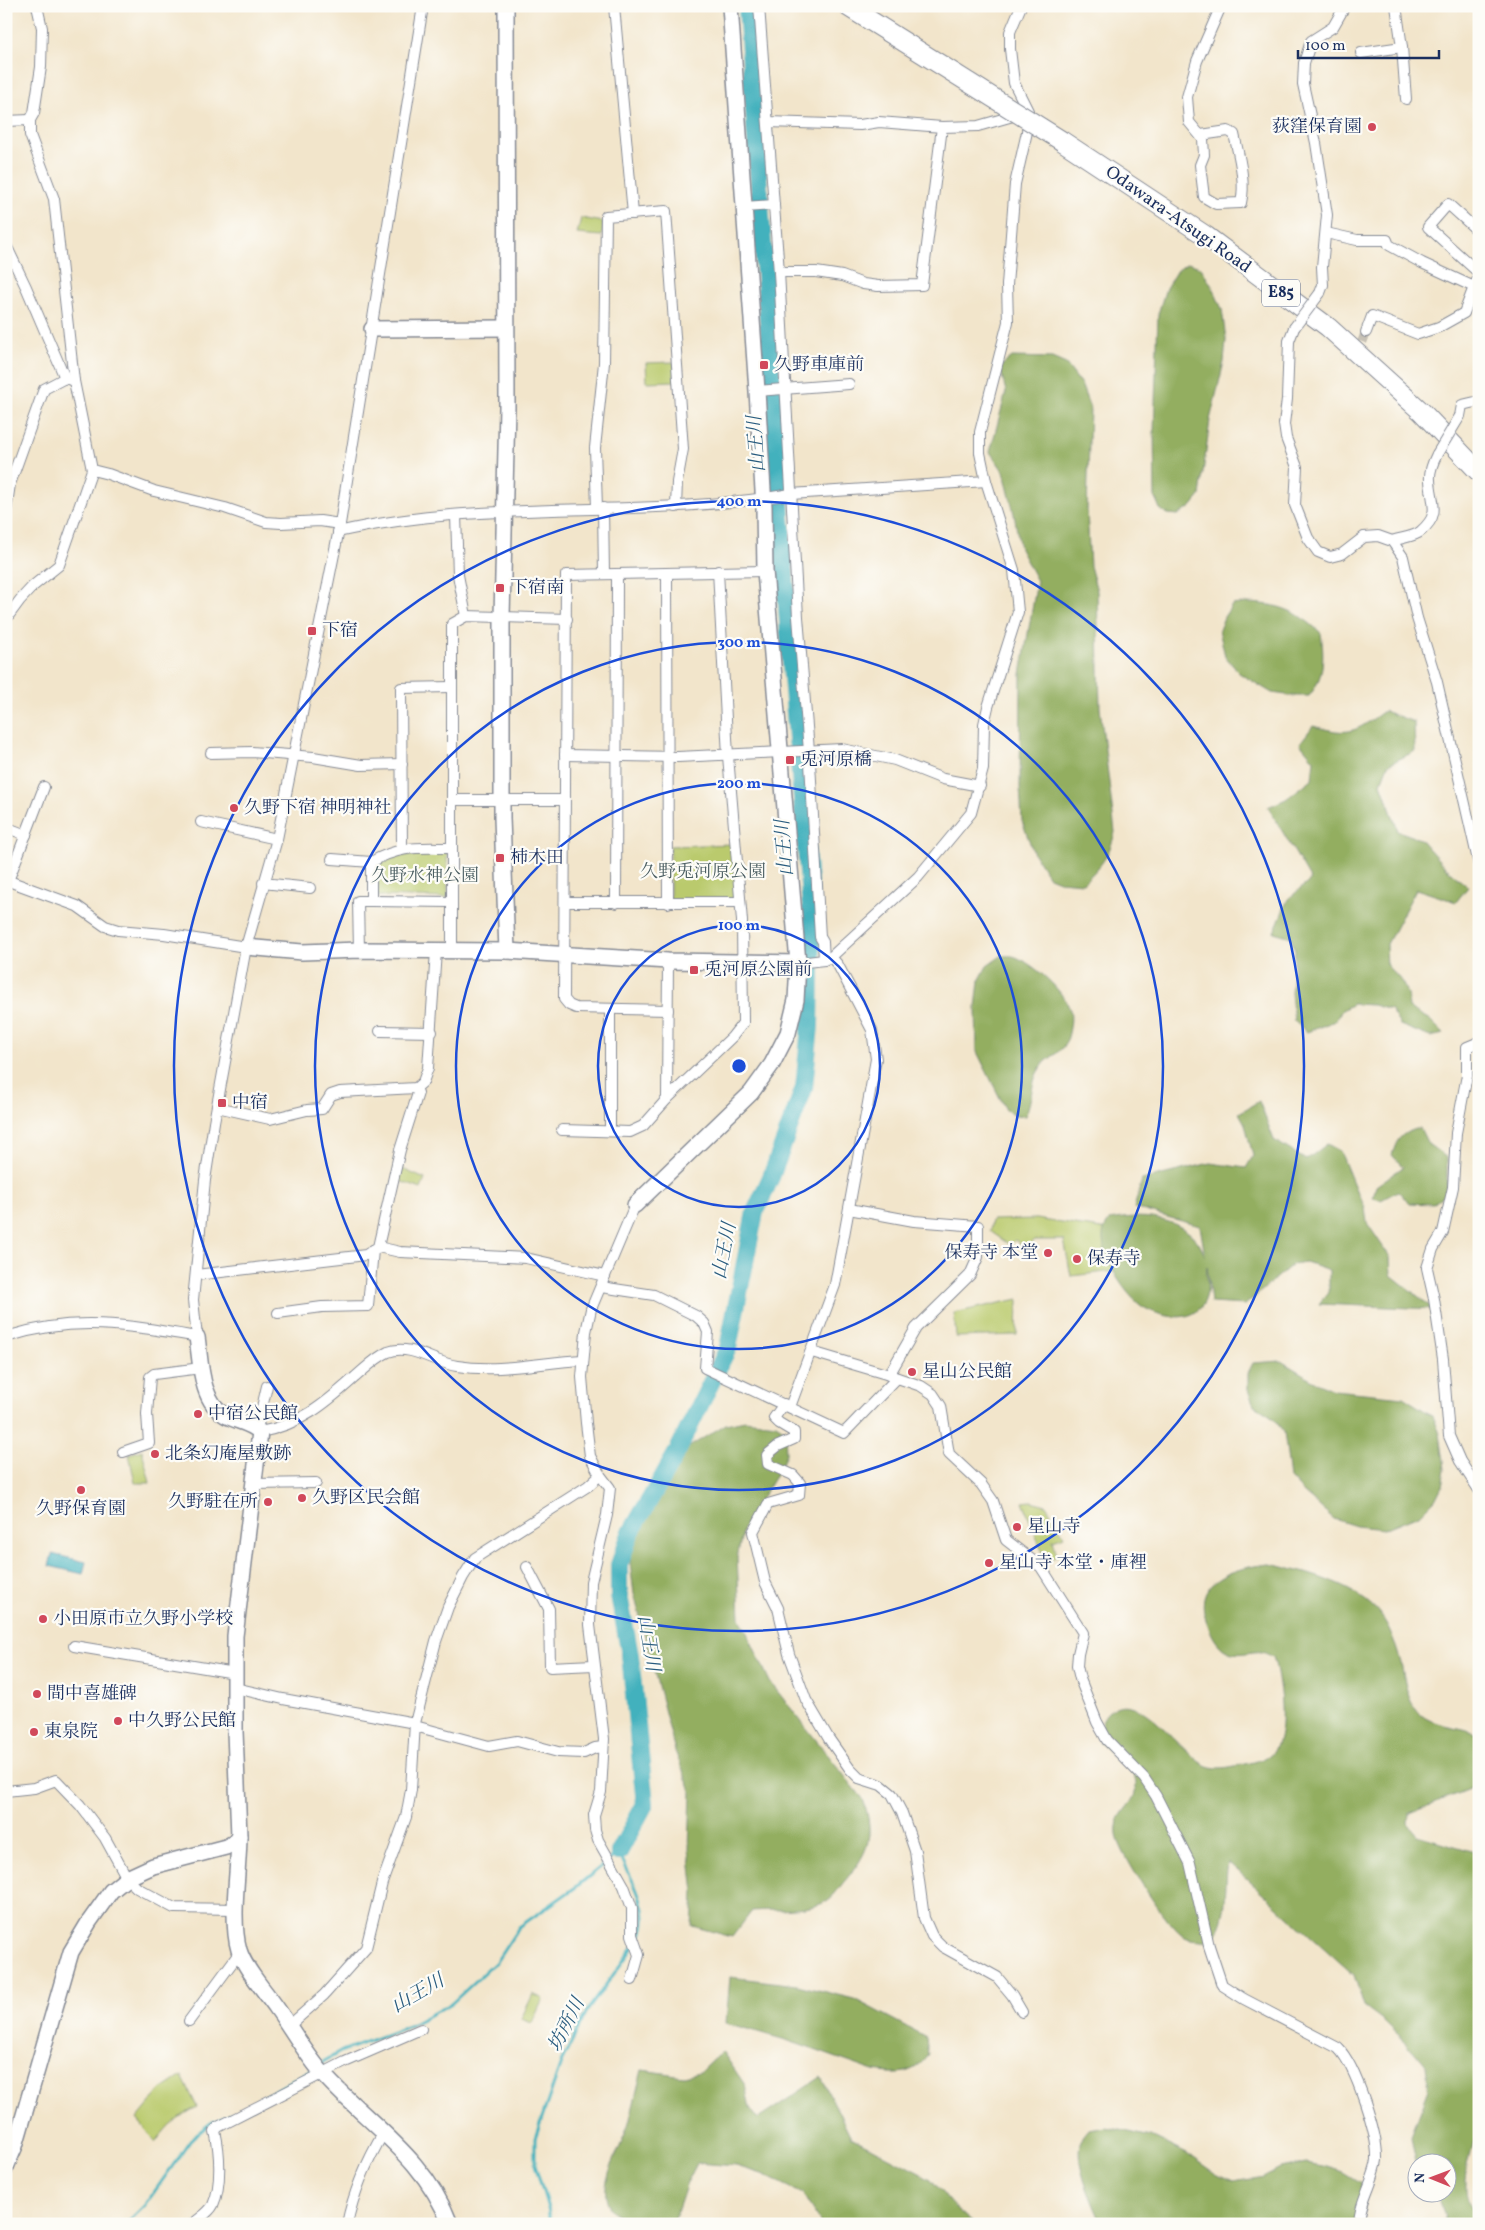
<svg xmlns="http://www.w3.org/2000/svg" width="1485" height="2230" font-family="Vollkorn,'Noto Serif JP',serif">
<style>
.green{fill:#baca6d;stroke:#6a7c66}
.forest{fill:#93ae60;stroke:#576e5f}
.water{fill:#42b1bd;stroke:#2e708e}
.lines{fill:none;stroke-linecap:round;stroke-linejoin:round}
.stream{stroke:#42b1bd;stroke-width:3}
.river{stroke:#42b1bd;stroke-width:18}
.street-tunnel{stroke:#c7c1b5;stroke-width:10;stroke-dasharray:10 5;stroke-linecap:butt}
.street-casing{stroke:#868a94;stroke-width:12}
.secondary-casing{stroke:#868a94;stroke-width:18}
.highway-casing{stroke:#868a94;stroke-width:21}
.street{stroke:#fff;stroke-width:10}
.secondary{stroke:#fff;stroke-width:15}
.highway{stroke:#fff;stroke-width:19}
.street-bridge-casing{stroke:#868a94;stroke-width:12;stroke-linecap:butt}
.highway-bridge-casing{stroke:#868a94;stroke-width:21;stroke-linecap:butt}
.street-bridge{stroke:#fff;stroke-width:10}
.highway-bridge{stroke:#fff;stroke-width:19}
.ring{fill:none;stroke:#1d4ed8;stroke-width:2.5}
.poi-dot{fill:#d1495b;stroke:#fdfcf7;stroke-width:2}
.labels{text-anchor:middle;dominant-baseline:central;stroke-width:4.5;stroke-linejoin:round;paint-order:stroke}
.shield{fill:#fdfcf7;stroke:#5f6c8c;stroke-width:1}
.shield-label{font-size:16px;font-weight:bold;fill:#1b2f5e}
.poi-label{font-size:18px;fill:#1b2f5e;stroke:#fdfcf7;text-anchor:start}
.street-label{font-size:18px;fill:#1b2f5e;stroke:#fdfcf7}
.park-label{font-size:18px;fill:#4b5e62;stroke:#fdfcf7}
.water-label{font-size:19px;font-style:italic;fill:#295c7f;stroke:#fdfcf7}
.centre{fill:#1d4ed8;stroke:#fdfcf7;stroke-width:2.5}
.ring-label{font-size:15px;text-anchor:middle;font-weight:bold;fill:#1d4ed8;stroke:#fdfcf7;stroke-width:4.5;stroke-linejoin:round;paint-order:stroke}
</style>
<rect width="100%" height="100%" fill="#fdfcf7"/>
<filter id="ink" filterUnits="userSpaceOnUse"><feTurbulence type="fractalNoise" baseFrequency=".02" numOctaves="2"/><feDisplacementMap in="SourceGraphic" scale="10" xChannelSelector="R" yChannelSelector="G"/><feConvolveMatrix kernelMatrix="1 2 1 2 8 2 1 2 1" color-interpolation-filters="sRGB"/></filter>
<filter id="wash" filterUnits="userSpaceOnUse"><feTurbulence type="fractalNoise" baseFrequency=".0096" numOctaves="4" result="noise"/><feDisplacementMap in="SourceGraphic" scale="20" xChannelSelector="R" yChannelSelector="G"/><feGaussianBlur stdDeviation="1.12" result="paint"/><feColorMatrix in="noise" values="0 0 0 0 0 0 0 0 0 0 0 0 0 0 0 0 0 1.4 0 .05"/><feComposite in="paint" operator="in"/></filter>
<g filter="url(#wash)">
<rect width="100%" height="100%" fill="#f2e5cb"/>
<g class="green">
<polygon points="581,218 603,222 602,236 577,234"/>
<polygon points="674,362 675,381 647,382 646,363"/>
<polygon points="734,844 737,900 670,901 670,846"/>
<polygon points="447,852 448,898 374,896 377,857"/>
<polygon points="400,1168 425,1179 421,1189 397,1180"/>
<polygon points="1036,1219 1134,1234 1141,1268 1071,1276 1064,1240 1035,1240 1025,1248 1015,1240 1010,1245 990,1231 992,1220"/>
<polygon points="1018,1299 1017,1335 956,1337 954,1313"/>
<polygon points="142,1450 150,1483 135,1483 129,1454"/>
<polygon points="1031,1501 1046,1505 1064,1536 1053,1540 1057,1556 1046,1561 1023,1502"/>
<polygon points="533,1994 543,1999 532,2023 521,2019"/>
<path d="M182,2076L197,2107C177,2118 169,2123 156,2142L137,2119L161,2090Z"/>
</g>
<g class="forest">
<polygon points="1188,263 1200,267 1212,286 1222,309 1226,340 1224,362 1210,420 1200,496 1191,507 1178,515 1167,514 1160,509 1155,497 1154,432 1158,314 1166,288 1177,270"/>
<path d="M1012,357L1052,358L1066,364L1081,384L1090,408L1087,511L1090,566L1097,591L1100,708L1115,832C1109,857 1101,866 1083,883L1059,881L1049,877L1034,854L1022,821L1020,787L1021,674L1037,581L1020,549L1014,514L1004,472L990,452L1006,392L1000,367Z"/>
<path d="M1246,603C1280,604 1296,610 1321,633C1324,656 1325,677 1309,696H1294L1272,693L1239,673L1225,656L1219,630L1224,617L1232,605Z"/>
<path d="M1384,711L1414,722L1415,751L1388,765L1381,783L1398,831L1420,839L1445,867L1468,887L1456,902L1416,889L1386,946L1387,966C1402,980 1407,986 1409,1008L1430,1020L1444,1034L1430,1037L1400,1025L1391,1010L1373,1005L1353,1004L1342,1010L1335,1021L1307,1032L1294,1021L1291,993L1295,950L1291,937L1274,932L1288,899L1311,880L1268,807L1286,799L1312,779L1314,760L1300,743L1313,726C1350,736 1354,733 1384,711Z"/>
<path d="M1001,956C1005,956 1012,955 1016,957C1035,965 1064,991 1070,1010C1072,1018 1070,1030 1068,1037C1065,1052 1047,1057 1040,1068C1030,1083 1033,1100 1025,1116L1016,1115L1006,1110L977,1052L976,1008L979,981L987,966Z"/>
<path d="M1259,1101L1274,1140L1306,1160L1327,1144L1340,1151L1355,1188L1365,1207L1367,1223L1390,1257L1391,1275L1434,1309L1319,1304L1329,1290V1270L1306,1262L1293,1264L1245,1305L1211,1303L1207,1266C1206,1276 1209,1288 1206,1297C1199,1324 1165,1319 1145,1308C1126,1298 1097,1252 1104,1230C1105,1227 1108,1223 1110,1220C1139,1214 1178,1216 1198,1242C1201,1246 1203,1252 1205,1256L1200,1226L1134,1208L1142,1180L1210,1163L1246,1168L1253,1156L1245,1124L1239,1113Z"/>
<path d="M1420,1128L1428,1144L1447,1158V1193L1433,1204L1409,1203L1398,1191L1381,1200L1373,1198L1376,1186L1403,1167L1392,1155C1398,1136 1402,1133 1420,1128Z"/>
<polygon points="1281,1361 1316,1382 1334,1390 1403,1397 1433,1416 1440,1434 1445,1469 1442,1486 1435,1500 1421,1514 1384,1529 1356,1526 1334,1519 1303,1492 1290,1478 1284,1432 1271,1416 1254,1405 1248,1390 1248,1373 1253,1363"/>
<path d="M745,1420L776,1424L785,1430L786,1454L780,1468L743,1529L737,1558L740,1618L770,1682L863,1799C876,1837 868,1854 843,1883C839,1888 834,1896 828,1900C812,1912 773,1909 752,1911L732,1937L692,1926L694,1892L689,1849L691,1791L675,1751L634,1594L630,1563L632,1532L650,1487L689,1447L726,1424Z"/>
<path d="M1270,1564C1305,1572 1361,1586 1382,1617C1392,1631 1396,1647 1401,1663C1405,1679 1406,1700 1419,1713C1434,1728 1461,1725 1479,1735V1785L1409,1813L1408,1823L1418,1835L1475,1852L1479,1856V2132C1470,2144 1462,2186 1468,2200C1472,2209 1479,2213 1479,2224H1442L1445,2217L1439,2198L1433,2193L1448,2192V2162H1418L1417,2168L1411,2136L1429,2089L1426,2066L1407,2043L1384,2021L1364,2006L1354,1975L1228,1862C1224,1886 1229,1915 1214,1936C1211,1941 1206,1941 1201,1940C1195,1940 1188,1939 1183,1936C1168,1928 1119,1852 1117,1835C1114,1810 1137,1807 1136,1784C1135,1767 1110,1754 1100,1742C1100,1729 1100,1717 1112,1709C1143,1689 1180,1755 1207,1766C1218,1770 1229,1767 1240,1765C1251,1763 1268,1760 1274,1750C1287,1733 1280,1677 1273,1657C1270,1656 1266,1653 1263,1652C1251,1650 1238,1658 1225,1650C1217,1645 1211,1634 1208,1625C1188,1580 1236,1567 1270,1564Z"/>
<path d="M730,1977L797,1985L854,1999L926,2037L928,2055C914,2075 897,2075 874,2071L786,2040L726,2023Z"/>
<path d="M722,2051L745,2085L750,2108L758,2119L821,2077L851,2137L931,2179L951,2204L974,2224H821L802,2193L762,2174L736,2166L697,2163L687,2183L673,2224C640,2224 595,2224 608,2177C611,2163 619,2150 624,2137C632,2116 636,2092 642,2070L684,2076L700,2072Z"/>
<path d="M1107,2127L1151,2137L1187,2154L1216,2174L1232,2182L1264,2177L1281,2168L1306,2163L1324,2166L1343,2172L1361,2183C1365,2201 1365,2209 1352,2224H1102C1093,2203 1075,2167 1080,2143C1081,2139 1086,2134 1089,2130Z"/>
</g>
<polygon class="water" points="52,1554 86,1562 83,1574 49,1566"/>
<g class="lines">
<g class="stream">
<path d="M321,2063L342,2051L409,2026L452,2003L496,1962L519,1927L576,1887L619,1852C629,1878 656,1912 638,1941"/>
<polyline points="246,2107 314,2068"/>
<polyline points="126,2224 145,2205 193,2137 211,2123 231,2115"/>
<polyline points="549,2224 549,2212 535,2164 535,2138 561,2063 587,2011 634,1946"/>
</g>
<polyline class="river" points="619,1852 645,1804 630,1655 619,1595 619,1565 630,1534 677,1452 728,1348 755,1212 771,1177 804,1088 810,1026 812,921 790,652 747,6"/>
</g>
</g>
<g filter="url(#ink)">
<g class="lines">
<polyline class="street-tunnel" points="1357,356 1366,332"/>
<defs>
<g id="street">
<polyline points="614,6 633,214"/>
<polyline points="759,6 779,272 798,617 810,763 820,937 823,942 824,960"/>
<polyline points="1396,6 1402,47 1406,99"/>
<polyline points="1361,53 1402,47"/>
<polyline points="6,121 30,120"/>
<polyline points="768,122 860,125 879,122 942,127 978,126 1020,114"/>
<path d="M1201,135L1228,131L1234,134C1239,157 1246,181 1241,203L1216,204L1204,197L1200,165L1204,155L1203,139L1189,122L1187,97L1197,61L1221,6"/>
<polyline points="744,207 774,205"/>
<polyline points="1479,232 1448,204 1428,227 1479,273"/>
<polyline points="1326,233 1357,240 1387,240 1389,245 1422,263 1474,287 1479,277"/>
<polyline points="6,245 26,287 65,378 74,381"/>
<polyline points="779,272 816,272 842,276 863,284 878,286 922,285 942,127"/>
<polyline points="1320,293 1323,285 1322,267 1327,215 1316,143 1303,84 1304,63 1311,41 1333,27 1345,6"/>
<polyline points="1294,328 1289,341 1287,399 1284,424 1286,438 1297,467 1295,505 1308,538 1318,552 1330,557 1342,554 1364,537 1378,536 1392,541 1403,557 1417,618 1437,682 1479,865"/>
<polyline points="1366,332 1372,316 1418,334 1439,327 1464,313 1474,287"/>
<polyline points="757,391 849,384"/>
<polyline points="1460,416 1462,405 1479,401"/>
<polyline points="92,470 108,474 154,491 225,508 266,522 281,523 320,521 340,524"/>
<polyline points="597,508 595,448 604,363 606,216 666,211 683,449 677,482 676,507"/>
<polyline points="603,508 604,574"/>
<polyline points="6,511 10,484 44,389 65,378"/>
<polyline points="456,515 458,575 466,616"/>
<path d="M338,532C487,497 641,520 791,494L986,481L980,453V432L1008,322L1007,285L1015,184L1027,132L1028,111L1014,83L1010,49V32L1021,6"/>
<path d="M1392,541C1400,538 1415,537 1421,531C1442,513 1431,502 1430,480C1429,471 1433,462 1437,454"/>
<polyline points="667,574 668,903"/>
<polyline points="6,619 20,600 33,586 59,565 92,470 74,381 54,199 30,135 30,120 34,113 41,67 42,28 37,6"/>
<polyline points="211,753 252,752 313,757 361,765 402,764"/>
<polyline points="565,755 678,757 842,749 895,760 943,779 980,786"/>
<polyline points="564,800 452,800 452,624 466,616 567,619"/>
<polyline points="201,822 277,839"/>
<polyline points="8,828 26,835"/>
<polyline points="402,849 401,688 451,687"/>
<polyline points="332,859 371,862"/>
<polyline points="6,880 77,906 105,926 118,930 164,934 246,947"/>
<polyline points="8,881 44,787"/>
<polyline points="263,883 310,888"/>
<polyline points="371,901 451,902"/>
<polyline points="565,902 739,902"/>
<polyline points="616,903 617,574"/>
<path d="M359,950L358,901H371V862C402,845 417,848 451,848"/>
<polyline points="452,951 452,800"/>
<polyline points="798,963 824,960 831,957 918,877 971,813 983,769 984,724 988,707 1018,612 1014,570 986,481"/>
<polyline points="610,1009 610,1131"/>
<polyline points="668,1010 576,1008 569,1005 564,999 566,575 765,571"/>
<polyline points="380,1031 432,1032"/>
<polyline points="1479,1042 1467,1047 1467,1075 1456,1133 1453,1187 1443,1232 1433,1249 1427,1268 1434,1299 1443,1359 1449,1436 1460,1461 1479,1490"/>
<polyline points="667,1099 668,961"/>
<polyline points="217,1107 270,1119 307,1110 322,1109 331,1095 340,1092 416,1088 423,1082 428,1068 436,951"/>
<polyline points="562,1130 630,1132 643,1126 667,1099 732,1037 743,1023 742,921 728,756 718,571"/>
<polyline points="849,1209 914,1221 978,1226 978,1257 970,1275 916,1328 889,1375"/>
<polyline points="378,1247 400,1252 526,1258 605,1276"/>
<polyline points="196,1275 366,1255 378,1247 400,1150 418,1093 416,1088"/>
<polyline points="601,1287 654,1295 696,1316 704,1323 708,1332 705,1368 844,1433 897,1378"/>
<polyline points="278,1313 322,1307 368,1306 373,1250"/>
<path d="M6,1337C74,1315 129,1325 197,1337L193,1300L205,1180L214,1122L246,947L277,839L340,524L423,6"/>
<path d="M812,1352L886,1374L921,1386L933,1394L941,1406L949,1454L981,1484L993,1501L1006,1540L1041,1567L1083,1633L1078,1654L1077,1666L1080,1679L1097,1722L1107,1740L1144,1778L1156,1796L1190,1863L1209,1946L1222,1985L1244,1999L1338,2048C1356,2066 1378,2134 1377,2160C1375,2179 1359,2202 1359,2224"/>
<polyline points="784,1404 774,1418 779,1423 794,1432 794,1439 778,1446 767,1455 768,1464 793,1475 800,1483 799,1495 768,1504 753,1532 765,1582 778,1608 789,1654 806,1700 829,1739 850,1769 859,1778 881,1785 892,1794 902,1813 915,1851 924,1918 932,1936 943,1947 997,1977 1012,1995 1022,2012"/>
<polyline points="790,1407 835,1285 876,1059 872,1030 838,965 831,957"/>
<polyline points="257,1429 267,1386"/>
<path d="M260,1432C300,1425 325,1404 354,1378C365,1369 375,1358 388,1352C410,1343 435,1363 457,1366C500,1373 541,1362 583,1360"/>
<polyline points="123,1452 149,1443 147,1414 150,1377 154,1374 201,1368"/>
<polyline points="600,1475 610,1488 607,1515 591,1582 590,1625 604,1739 601,1792 594,1815 595,1830 598,1840 624,1886 632,1908 632,1935 639,1955 632,1980"/>
<polyline points="254,1484 316,1483"/>
<polyline points="527,1567 549,1609 550,1667 594,1665"/>
<polyline points="74,1646 235,1673"/>
<polyline points="235,1688 283,1699 415,1723"/>
<polyline points="415,1726 489,1746 517,1741 558,1752 584,1753 595,1748 603,1747"/>
<polyline points="6,1791 34,1788 56,1780 80,1805 105,1838 127,1878 137,1888 174,1908 236,1909"/>
<polyline points="189,2021 240,1952"/>
<polyline points="290,2025 324,1995 366,1948 382,1883 406,1817 411,1790 415,1723 436,1641 448,1607 463,1577 475,1558 588,1486 600,1475 590,1456 586,1423 582,1377 586,1332 591,1309 635,1205"/>
<path d="M193,2224C199,2218 209,2213 213,2205C222,2185 220,2152 215,2131L218,2127L345,2062L421,2029"/>
<path d="M347,2224C354,2190 367,2161 384,2132"/>
</g>
<g id="secondary">
<polyline points="506,6 507,407 502,617 502,818 507,951"/>
<polyline points="372,329 506,328"/>
<polyline points="246,947 302,952 359,950 507,951 668,961 798,963"/>
<polyline points="635,1205 751,1093 772,1064 788,1033 796,1000 798,963 765,571 764,507 757,391 730,6"/>
<path d="M239,1836C239,1869 230,1919 239,1950C244,1968 265,1991 276,2007C292,2029 306,2055 324,2075C369,2125 425,2157 450,2224"/>
<path d="M6,2167L15,2146L71,1952L89,1922L111,1891L127,1878L153,1866L226,1847L235,1842L239,1836L235,1731V1636L260,1432C250,1422 237,1422 225,1415C200,1400 201,1363 197,1337"/>
</g>
<polyline id="highway" points="1062,141 1206,236 1328,327 1422,412 1479,472"/>
</defs>
<use href="#street" class="street-casing"/>
<use href="#secondary" class="secondary-casing"/>
<use href="#highway" class="highway-casing"/>
<use href="#street" class="street"/>
<use href="#secondary" class="secondary"/>
<use href="#highway" class="highway"/>
<defs>
<g id="street-bridge">
<polyline points="1294,328 1320,293"/>
<polyline points="1437,454 1460,416"/>
</g>
<polyline id="highway-bridge" points="847,6 1062,141"/>
</defs>
<use href="#street-bridge" class="street-bridge-casing"/>
<use href="#highway-bridge" class="highway-bridge-casing"/>
<use href="#street-bridge" class="street-bridge"/>
<use href="#highway-bridge" class="highway-bridge"/>
</g>
</g>
<g class="ring">
<circle cx="739" cy="1066" r="141"/>
<circle cx="739" cy="1066" r="283"/>
<circle cx="739" cy="1066" r="424"/>
<circle cx="739" cy="1066" r="565"/>
</g>
<g class="poi-dot">
<circle cx="1372" cy="127" r="5"/>
<rect x="759" y="360" width="10" height="10" rx="2.5"/>
<rect x="495" y="583" width="10" height="10" rx="2.5"/>
<rect x="307" y="626" width="10" height="10" rx="2.5"/>
<rect x="785" y="755" width="10" height="10" rx="2.5"/>
<circle cx="234" cy="808" r="5"/>
<rect x="495" y="853" width="10" height="10" rx="2.5"/>
<rect x="689" y="965" width="10" height="10" rx="2.5"/>
<rect x="217" y="1098" width="10" height="10" rx="2.5"/>
<circle cx="1048" cy="1253" r="5"/>
<circle cx="1077" cy="1259" r="5"/>
<circle cx="912" cy="1372" r="5"/>
<circle cx="198" cy="1414" r="5"/>
<circle cx="155" cy="1454" r="5"/>
<circle cx="81" cy="1490" r="5"/>
<circle cx="302" cy="1498" r="5"/>
<circle cx="268" cy="1502" r="5"/>
<circle cx="1017" cy="1527" r="5"/>
<circle cx="989" cy="1563" r="5"/>
<circle cx="43" cy="1619" r="5"/>
<circle cx="37" cy="1694" r="5"/>
<circle cx="118" cy="1721" r="5"/>
<circle cx="34" cy="1732" r="5"/>
</g>
<g class="labels">
<rect class="shield" x="1262" y="279.5" width="38" height="27" rx="4"/>
<g class="shield-label">
<text x="1281" y="293">E85</text>
</g>
<g class="poi-label">
<text x="1362" y="127" text-anchor="end">荻窪保育園</text>
<text x="774" y="365">久野車庫前</text>
<text x="510" y="588">下宿南</text>
<text x="322" y="631">下宿</text>
<text x="800" y="760">兎河原橋</text>
<text x="244" y="808">久野下宿 神明神社</text>
<text x="510" y="858">柿木田</text>
<text x="704" y="970">兎河原公園前</text>
<text x="232" y="1103">中宿</text>
<text x="1038" y="1253" text-anchor="end">保寿寺 本堂</text>
<text x="1087" y="1259">保寿寺</text>
<text x="922" y="1372">星山公民館</text>
<text x="208" y="1414">中宿公民館</text>
<text x="165" y="1454">北条幻庵屋敷跡</text>
<text x="312" y="1498">久野区民会館</text>
<text x="258" y="1502" text-anchor="end">久野駐在所</text>
<text x="81" y="1509" text-anchor="middle">久野保育園</text>
<text x="1027" y="1527">星山寺</text>
<text x="999" y="1563">星山寺 本堂・庫裡</text>
<text x="53" y="1619">小田原市立久野小学校</text>
<text x="47" y="1694">間中喜雄碑</text>
<text x="128" y="1721">中久野公民館</text>
<text x="44" y="1732">東泉院</text>
</g>
<g class="street-label">
<text transform="translate(1178 220) rotate(35)">Odawara-Atsugi Road</text>
</g>
<g class="park-label">
<text x="703" y="872">久野兎河原公園</text>
<text x="425" y="876">久野水神公園</text>
</g>
<g class="water-label">
<text transform="translate(757 444) rotate(-94)">山王川</text>
<text transform="translate(785 848) rotate(-94)">山王川</text>
<text transform="translate(725 1251) rotate(-79)">山王川</text>
<text transform="translate(648 1643) rotate(81)">山王川</text>
<text transform="translate(418 1994) rotate(-30)">山王川</text>
<text transform="translate(567 2025) rotate(-63)">坊所川</text>
</g>
</g>
<circle cx="739" cy="1066" r="8" class="centre"/>
<g class="ring-label">
<text x="739" y="506">400 m</text>
<text x="739" y="647">300 m</text>
<text x="739" y="788">200 m</text>
<text x="739" y="930">100 m</text>
</g>
<rect width="1485" height="2230" fill="none" stroke="#fdfcf7" stroke-width="25"/>
<g transform="translate(1432 2178) rotate(271)"><circle r="24" fill="#fdfcf7" stroke="#a3aaba"/>
<path d="M0-4L9 19L0 12L-9 19Z" fill="#d1495b"/>
<text y="-8" font-size="14" font-weight="bold" text-anchor="middle" fill="#1b2f5e">N</text>
</g>
<path d="M1298 50v8h141v-8" fill="none" stroke="#1b2f5e" stroke-width="2.5"/>
<text x="1305" y="50" font-size="15" fill="#1b2f5e" stroke="#fdfcf7" stroke-width="4" paint-order="stroke">100 m</text>
</svg>
